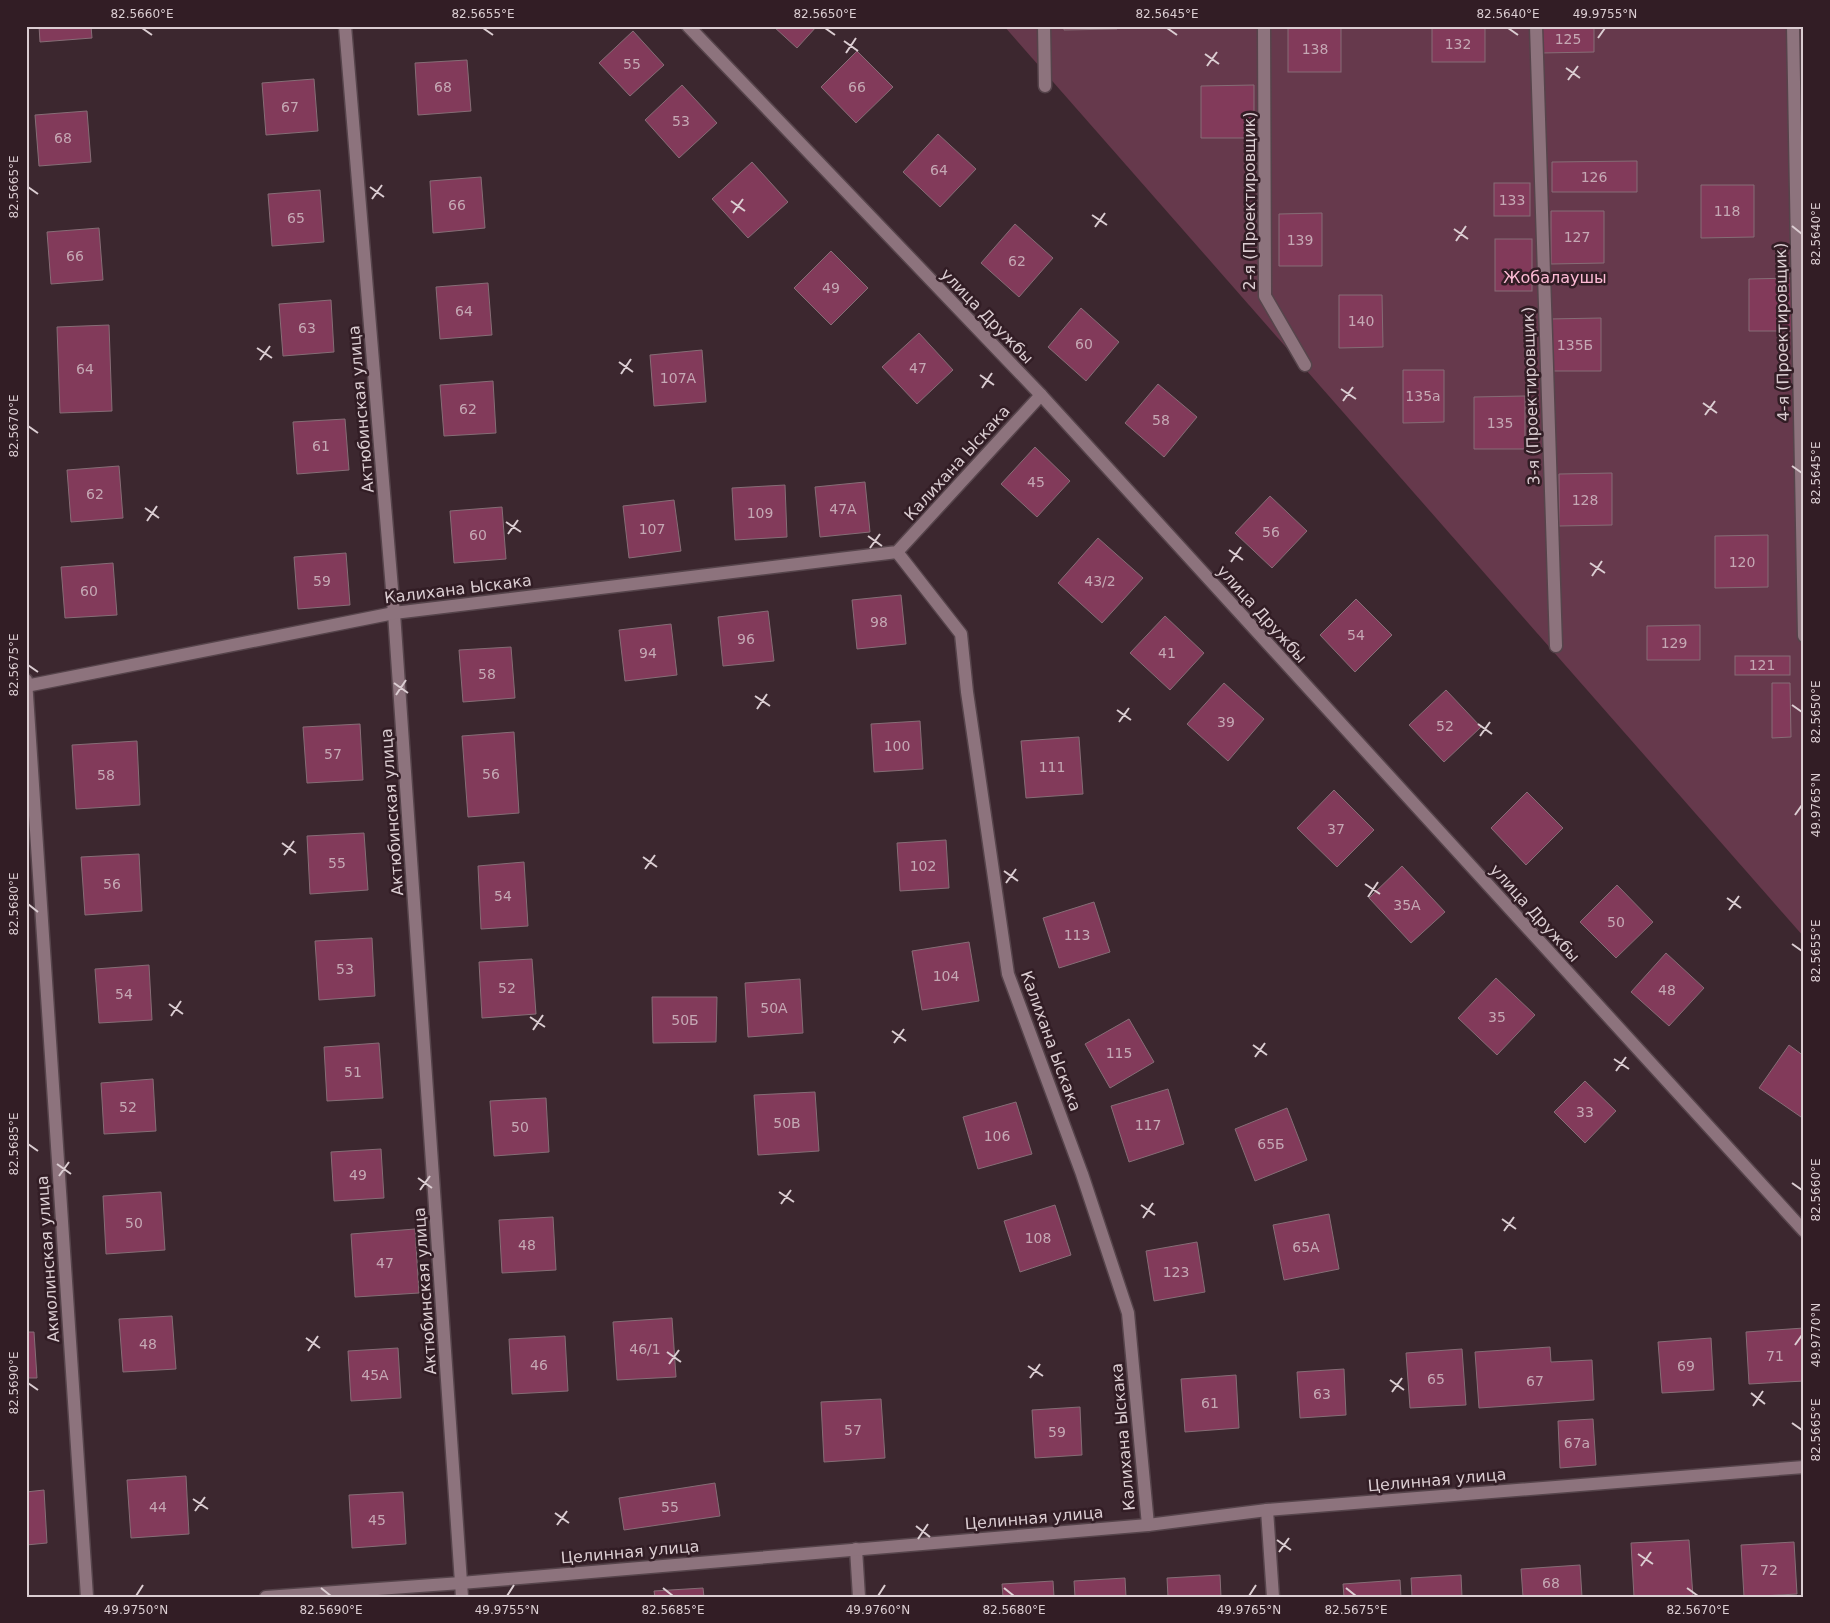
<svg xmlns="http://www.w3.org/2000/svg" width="1830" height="1623" font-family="'DejaVu Sans',sans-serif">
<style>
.green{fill:#66394c}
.building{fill:#823a5a;stroke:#866d76}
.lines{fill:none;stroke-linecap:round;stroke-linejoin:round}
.minor-casing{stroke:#56444b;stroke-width:15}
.minor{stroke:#8d737d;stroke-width:12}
.ticks{fill:none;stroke:#dbcdd2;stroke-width:2}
.labels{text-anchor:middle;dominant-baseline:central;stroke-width:5;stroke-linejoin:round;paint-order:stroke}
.number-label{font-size:14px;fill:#c5a8b4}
.street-label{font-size:16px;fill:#dbcdd2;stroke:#321d25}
.park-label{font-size:16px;fill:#fdbbd5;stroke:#321d25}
.neatline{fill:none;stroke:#dbcdd2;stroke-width:2}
.ticks-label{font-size:12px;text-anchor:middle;fill:#dbcdd2}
</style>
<rect width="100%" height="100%" fill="#3c272f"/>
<polygon class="green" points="1004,26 1804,26 1804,937"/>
<g class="building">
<polygon points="39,26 91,26 92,38 40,42"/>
<polygon points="773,26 817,26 797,48"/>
<polygon points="1064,26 1117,26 1117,29 1064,30"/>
<rect x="1288" y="26" width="53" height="46"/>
<rect x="1432" y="26" width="53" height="36"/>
<polygon points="1541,26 1594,26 1594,52 1541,53"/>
<polygon points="633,31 664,65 630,96 599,63"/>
<polygon points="857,51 893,87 856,123 821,87"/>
<polygon points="467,60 471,111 418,115 415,63"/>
<polygon points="314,79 318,131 266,135 262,83"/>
<polygon points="682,85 717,123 679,158 645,120"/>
<polygon points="1254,85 1254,138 1201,138 1201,86"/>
<polygon points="87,111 91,162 39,166 35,115"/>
<polygon points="938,134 976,169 940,207 903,172"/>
<polygon points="1637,161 1637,192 1552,192 1552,162"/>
<polygon points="752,162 788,202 748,238 712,199"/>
<polygon points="481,177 485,228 433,233 430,181"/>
<rect x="1494" y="183" width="36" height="33"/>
<polygon points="1701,185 1754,185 1754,237 1701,238"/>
<polygon points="320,190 324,242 272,246 268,194"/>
<polygon points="1551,211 1604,211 1604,263 1551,264"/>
<polygon points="1322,213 1322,266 1279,266 1279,214"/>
<polygon points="1015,224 1053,258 1019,297 981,263"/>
<polygon points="99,228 103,280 51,284 47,232"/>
<rect x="1495" y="239" width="37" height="52"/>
<polygon points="831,251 868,288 831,325 794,288"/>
<polygon points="1792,278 1792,331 1749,331 1749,279"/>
<polygon points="488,283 492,335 440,339 436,287"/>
<polygon points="1339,295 1382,295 1383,347 1339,348"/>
<polygon points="331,300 334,352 283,356 279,304"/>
<polygon points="1081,308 1119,342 1086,381 1048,347"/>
<polygon points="1601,318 1601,371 1549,371 1548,319"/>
<polygon points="109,325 112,411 60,413 57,327"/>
<polygon points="919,333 953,370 917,404 882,367"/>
<polygon points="702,350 706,402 654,406 650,355"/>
<polygon points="1403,370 1444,370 1444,422 1403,423"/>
<polygon points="493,381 496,433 444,436 440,385"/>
<polygon points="1158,384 1197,417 1164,457 1125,423"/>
<polygon points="1525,396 1525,449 1474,449 1474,397"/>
<polygon points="345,419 349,470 297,474 293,422"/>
<polygon points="1035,447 1070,481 1037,517 1001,484"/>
<polygon points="119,466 123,518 71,522 67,470"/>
<polygon points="1612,473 1612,525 1559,526 1559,474"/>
<polygon points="865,482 870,532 820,537 815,487"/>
<polygon points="785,485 787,537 735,540 732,488"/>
<polygon points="1270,496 1307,531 1272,568 1235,533"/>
<polygon points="674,500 681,551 629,558 623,506"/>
<polygon points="502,507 506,559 454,563 450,511"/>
<polygon points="1768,535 1768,587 1715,588 1715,536"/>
<polygon points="1098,538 1143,578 1102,623 1058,583"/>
<polygon points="346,553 350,605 298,609 294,557"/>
<polygon points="113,563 117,615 65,618 61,567"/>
<polygon points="901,595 906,644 857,649 852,600"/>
<polygon points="1356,599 1392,635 1355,672 1320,635"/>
<polygon points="768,611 774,661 723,666 718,617"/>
<polygon points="1165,616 1204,653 1170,690 1130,653"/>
<polygon points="671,624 677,675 625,681 619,630"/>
<polygon points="1700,625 1700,660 1647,660 1647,626"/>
<polygon points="511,647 515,698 463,702 459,650"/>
<rect x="1735" y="656" width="55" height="19"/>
<polygon points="1224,683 1264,719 1228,761 1187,724"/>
<polygon points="1772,683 1790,683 1791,737 1772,738"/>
<polygon points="1446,690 1481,727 1444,762 1409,725"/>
<polygon points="920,721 923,769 874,772 871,724"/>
<polygon points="360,724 363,780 307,783 303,727"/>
<polygon points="514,732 519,813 468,817 462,736"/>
<polygon points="1079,737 1083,794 1026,798 1021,741"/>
<polygon points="137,741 140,805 76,809 72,745"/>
<polygon points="1334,790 1374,830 1337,867 1297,828"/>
<polygon points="1527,792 1563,828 1526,865 1491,828"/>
<polygon points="364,833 368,890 310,894 307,836"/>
<polygon points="946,840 949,888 900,891 897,843"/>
<polygon points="139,854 142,911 85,915 81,857"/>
<polygon points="524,862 528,926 481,929 478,866"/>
<polygon points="1402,866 1445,912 1411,943 1369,898"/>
<polygon points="1617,885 1653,922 1616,958 1580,922"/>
<polygon points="1094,902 1110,952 1059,968 1043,918"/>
<polygon points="372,938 375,996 319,1000 315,941"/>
<polygon points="969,942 979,1001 922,1010 912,951"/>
<polygon points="1666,953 1704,988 1669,1026 1631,992"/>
<polygon points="532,959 536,1014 482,1018 479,962"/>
<polygon points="149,965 152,1020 99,1023 95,969"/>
<polygon points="1496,978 1535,1015 1497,1055 1458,1018"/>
<polygon points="800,979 803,1033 748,1037 745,983"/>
<polygon points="652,997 717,997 716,1042 653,1043"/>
<polygon points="1129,1019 1154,1062 1110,1088 1085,1044"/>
<polygon points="379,1043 383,1098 327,1101 324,1047"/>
<polygon points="1789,1045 1804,1056 1804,1113 1801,1117 1759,1088"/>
<polygon points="153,1079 156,1131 104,1134 101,1083"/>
<polygon points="1585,1081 1616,1111 1585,1143 1554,1112"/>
<polygon points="1168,1089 1184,1144 1129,1162 1111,1106"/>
<polygon points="815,1092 819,1151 758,1155 754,1095"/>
<polygon points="546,1098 549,1152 494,1156 490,1101"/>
<polygon points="1016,1102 1032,1154 978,1169 963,1117"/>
<polygon points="1287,1108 1307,1160 1255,1181 1235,1129"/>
<polygon points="381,1149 384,1198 334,1201 331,1152"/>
<polygon points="161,1192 165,1250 106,1254 103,1196"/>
<polygon points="1055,1205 1071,1255 1020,1272 1004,1221"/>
<polygon points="1329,1214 1339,1269 1284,1280 1273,1225"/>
<polygon points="553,1217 556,1270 502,1273 499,1220"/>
<polygon points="415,1229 419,1293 355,1297 351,1234"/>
<polygon points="1197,1242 1205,1292 1154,1301 1146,1251"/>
<polygon points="172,1316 176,1369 123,1372 119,1319"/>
<polygon points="672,1318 676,1377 617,1380 613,1322"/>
<polygon points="1804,1328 1804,1381 1749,1384 1746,1332"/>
<polygon points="26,1332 34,1332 37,1378 26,1378"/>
<polygon points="565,1336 568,1391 512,1394 509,1339"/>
<polygon points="1711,1338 1714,1390 1662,1393 1658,1342"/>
<polygon points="1550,1347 1551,1362 1592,1360 1594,1400 1479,1408 1475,1352"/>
<polygon points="398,1348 401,1398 351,1401 348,1351"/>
<polygon points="1462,1349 1466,1405 1410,1408 1406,1353"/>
<polygon points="1344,1369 1346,1415 1300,1418 1297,1372"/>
<polygon points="1236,1375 1239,1428 1185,1432 1181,1379"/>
<polygon points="881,1399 885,1458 824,1462 821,1402"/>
<polygon points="1080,1407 1082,1455 1035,1458 1032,1410"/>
<polygon points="1593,1419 1596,1465 1560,1468 1558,1421"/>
<polygon points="186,1476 189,1534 131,1538 127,1480"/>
<polygon points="715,1483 720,1516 624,1530 619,1498"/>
<polygon points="44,1490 47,1543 26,1545 26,1492"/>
<polygon points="403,1492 406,1544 352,1548 349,1495"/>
<polygon points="1689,1540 1693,1597 1634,1597 1631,1543"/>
<polygon points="1794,1542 1797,1594 1744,1597 1741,1545"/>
<polygon points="1580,1565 1582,1597 1523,1597 1521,1569"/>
<polygon points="1220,1575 1221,1597 1168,1597 1167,1578"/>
<polygon points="1461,1575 1462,1597 1412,1597 1411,1578"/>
<polygon points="1125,1578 1126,1597 1075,1597 1074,1581"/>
<polygon points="1400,1580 1401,1597 1344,1597 1343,1584"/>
<polygon points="1053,1581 1054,1597 1003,1597 1002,1584"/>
<polygon points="703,1588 704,1597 655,1597 654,1591"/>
</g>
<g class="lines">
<defs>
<g id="minor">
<polyline points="345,26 394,613 462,1597"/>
<polyline points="688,26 1041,395 1804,1231"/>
<polyline points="1044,26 1045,86"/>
<polyline points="1264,26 1265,296 1305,365"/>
<polyline points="1536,26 1556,646"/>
<polyline points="1793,26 1804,636"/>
<polyline points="897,552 961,634 967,692 1008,974 1082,1174 1128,1313 1148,1525"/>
<polyline points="26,680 87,1597"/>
<polyline points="26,686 394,613 897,552 1041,395"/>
<polyline points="1267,1510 1273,1597"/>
<polyline points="856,1549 859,1597"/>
<polyline points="266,1597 461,1583 1148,1525 1267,1510 1804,1467"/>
</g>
</defs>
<use href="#minor" class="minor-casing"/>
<use href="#minor" class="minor"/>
</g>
<path class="ticks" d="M142,28L152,35M483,28L493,35M825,28L835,35M1167,28L1177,35M1508,28L1518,35M1598,38L1605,28M844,41L858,51M846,53L856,38M1205,54L1219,64M1207,66L1217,52M1566,68L1580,78M1568,80L1578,66M28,187L38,194M370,187L384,197M372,199L382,185M731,201L745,211M733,213L743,199M1092,215L1107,225M1792,226L1802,234M1095,227L1105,213M1454,229L1468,239M1456,241L1466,226M257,348L272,358M260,360L270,346M619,362L633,372M621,374L631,359M980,375L994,385M982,388L992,373M1341,389L1356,399M1343,401L1353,387M1703,403L1717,413M1705,415L1715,401M28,426L38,433M1792,466L1802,473M145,508L159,518M147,521L157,506M506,522L521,532M508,534L518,520M868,536L882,546M870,548L880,534M1229,550L1243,560M1231,562L1241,547M1590,563L1605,573M1592,576L1602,561M28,665L38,672M394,683L408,693M396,695L406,680M755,696L770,706M1792,705L1802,712M757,709L767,694M1117,710L1131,720M1119,722L1129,708M1478,724L1492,734M1480,736L1490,722M1795,815L1802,805M282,843L296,853M284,855L294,841M643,857L657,867M645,869L655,855M1004,871L1018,881M1006,883L1016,869M1365,884L1380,894M1368,897L1378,882M1727,898L1741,908M28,904L38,912M1729,910L1739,896M1792,944L1802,951M169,1004L183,1014M171,1016L181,1001M530,1017L545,1027M533,1030L543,1015M892,1031L906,1041M894,1043L904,1029M1253,1045L1267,1055M1255,1057L1265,1043M1614,1059L1629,1069M1616,1071L1626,1057M28,1144L38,1151M57,1164L71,1174M59,1176L69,1162M418,1178L432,1188M1792,1183L1802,1190M420,1190L430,1176M779,1192L794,1202M781,1204L791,1190M1141,1205L1155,1215M1143,1218L1153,1203M1502,1219L1516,1229M1504,1231L1514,1217M306,1338L320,1348M1795,1345L1802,1335M308,1351L318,1336M667,1352L681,1362M669,1364L679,1350M1028,1366L1043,1376M1030,1378L1040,1364M1390,1380L1404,1390M28,1383L38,1390M1392,1392L1402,1378M1751,1393L1765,1404M1753,1406L1763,1391M1792,1423L1802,1430M193,1499L208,1509M195,1511L205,1497M555,1513L569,1523M557,1525L567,1511M916,1526L930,1537M918,1539L928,1524M1277,1540L1291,1550M1279,1552L1289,1538M1638,1554L1653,1564M1641,1566L1651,1552M321,1588L331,1596M663,1588L673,1596M1004,1588L1014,1596M1346,1588L1356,1596M1687,1588L1698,1596M136,1596L143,1585M507,1596L514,1585M878,1596L885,1585M1249,1596L1256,1585"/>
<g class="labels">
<g class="number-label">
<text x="1568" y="39">125</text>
<text x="1458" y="44">132</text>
<text x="1315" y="49">138</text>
<text x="632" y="64">55</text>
<text x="443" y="87">68</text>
<text x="857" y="87">66</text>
<text x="290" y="107">67</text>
<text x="681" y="121">53</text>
<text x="63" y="138">68</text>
<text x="939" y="170">64</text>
<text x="1594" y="177">126</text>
<text x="1512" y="200">133</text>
<text x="457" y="205">66</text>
<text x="1727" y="211">118</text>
<text x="296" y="218">65</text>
<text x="1577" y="237">127</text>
<text x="1300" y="240">139</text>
<text x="75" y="256">66</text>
<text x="1017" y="261">62</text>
<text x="831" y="288">49</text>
<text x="464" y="311">64</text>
<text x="1361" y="321">140</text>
<text x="307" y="328">63</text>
<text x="1084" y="344">60</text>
<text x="1575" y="345">135Б</text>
<text x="918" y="368">47</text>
<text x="85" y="369">64</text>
<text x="678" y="378">107А</text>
<text x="1423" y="396">135а</text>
<text x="468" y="409">62</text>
<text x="1161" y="420">58</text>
<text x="1500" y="423">135</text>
<text x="321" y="446">61</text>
<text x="1036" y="482">45</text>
<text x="95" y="494">62</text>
<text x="1585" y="500">128</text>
<text x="843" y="509">47А</text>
<text x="760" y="513">109</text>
<text x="652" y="529">107</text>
<text x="1271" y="532">56</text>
<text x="478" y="535">60</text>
<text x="1742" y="562">120</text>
<text x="322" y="581">59</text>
<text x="1100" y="581">43/2</text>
<text x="89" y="591">60</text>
<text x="879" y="622">98</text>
<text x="1356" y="635">54</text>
<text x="746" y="639">96</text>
<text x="1674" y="643">129</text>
<text x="648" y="653">94</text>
<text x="1167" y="653">41</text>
<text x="1762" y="665">121</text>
<text x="487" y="674">58</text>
<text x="1226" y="722">39</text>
<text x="1445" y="726">52</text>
<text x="897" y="746">100</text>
<text x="333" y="754">57</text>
<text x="1052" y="767">111</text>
<text x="491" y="774">56</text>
<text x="106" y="775">58</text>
<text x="1336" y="829">37</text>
<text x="337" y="863">55</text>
<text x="923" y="866">102</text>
<text x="112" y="884">56</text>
<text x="503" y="896">54</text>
<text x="1407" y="905">35А</text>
<text x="1616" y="922">50</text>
<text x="1077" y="935">113</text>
<text x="345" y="969">53</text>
<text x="946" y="976">104</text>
<text x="507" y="988">52</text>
<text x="1667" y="990">48</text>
<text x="124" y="994">54</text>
<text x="774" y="1008">50А</text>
<text x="1497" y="1017">35</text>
<text x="685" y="1020">50Б</text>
<text x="1119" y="1053">115</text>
<text x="353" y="1072">51</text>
<text x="128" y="1107">52</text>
<text x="1585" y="1112">33</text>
<text x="787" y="1123">50В</text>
<text x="1148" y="1125">117</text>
<text x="520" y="1127">50</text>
<text x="997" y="1136">106</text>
<text x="1271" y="1144">65Б</text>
<text x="358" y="1175">49</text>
<text x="134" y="1223">50</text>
<text x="1038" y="1238">108</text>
<text x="527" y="1245">48</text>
<text x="1306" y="1247">65А</text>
<text x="385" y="1263">47</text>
<text x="1176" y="1272">123</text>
<text x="148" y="1344">48</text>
<text x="645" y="1349">46/1</text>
<text x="1775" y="1356">71</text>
<text x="539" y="1365">46</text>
<text x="1686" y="1366">69</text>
<text x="375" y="1375">45А</text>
<text x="1436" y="1379">65</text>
<text x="1535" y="1381">67</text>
<text x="1322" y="1394">63</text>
<text x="1210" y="1403">61</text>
<text x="853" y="1430">57</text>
<text x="1057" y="1432">59</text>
<text x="1577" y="1443">67а</text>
<text x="158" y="1507">44</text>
<text x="670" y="1507">55</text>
<text x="377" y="1520">45</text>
<text x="1769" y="1570">72</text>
<text x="1551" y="1583">68</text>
</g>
<g class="street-label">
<text transform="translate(1249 201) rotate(-90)">2-я (Проектировщик)</text>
<text transform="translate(987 316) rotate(46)">улица Дружбы</text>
<text transform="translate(1782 332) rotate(-91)">4-я (Проектировщик)</text>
<text transform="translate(1531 396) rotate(-92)">3-я (Проектировщик)</text>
<text transform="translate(361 409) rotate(-95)">Актюбинская улица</text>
<text transform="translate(957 463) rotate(-48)">Калихана Ыскака</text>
<text transform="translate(458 589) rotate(-7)">Калихана Ыскака</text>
<text transform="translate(1262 614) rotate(48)">улица Дружбы</text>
<text transform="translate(392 812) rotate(-94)">Актюбинская улица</text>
<text transform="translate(1535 913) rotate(48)">улица Дружбы</text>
<text transform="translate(1051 1041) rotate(70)">Калихана Ыскака</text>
<text transform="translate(48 1259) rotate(-94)">Акмолинская улица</text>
<text transform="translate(425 1291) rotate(-94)">Актюбинская улица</text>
<text transform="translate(1123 1437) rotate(-95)">Калихана Ыскака</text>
<text transform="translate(1437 1480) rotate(-5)">Целинная улица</text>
<text transform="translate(1034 1518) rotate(-5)">Целинная улица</text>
<text transform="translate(630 1552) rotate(-5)">Целинная улица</text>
</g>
<g class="park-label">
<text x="1555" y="277">Жобалаушы</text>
</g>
</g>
<rect width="1830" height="1623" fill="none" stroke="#321d25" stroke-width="55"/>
<rect x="28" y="28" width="1774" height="1568" class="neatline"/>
<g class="ticks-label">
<text x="142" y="18">82.5660°E</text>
<text x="483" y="18">82.5655°E</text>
<text x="825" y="18">82.5650°E</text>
<text x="1167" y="18">82.5645°E</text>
<text x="1508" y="18">82.5640°E</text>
<text x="1605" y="18">49.9755°N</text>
<text transform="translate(14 187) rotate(-90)" y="4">82.5665°E</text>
<text transform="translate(1816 234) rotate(-90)" y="4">82.5640°E</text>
<text transform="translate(14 426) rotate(-90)" y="4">82.5670°E</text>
<text transform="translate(1816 473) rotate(-90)" y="4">82.5645°E</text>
<text transform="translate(14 665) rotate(-90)" y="4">82.5675°E</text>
<text transform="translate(1816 712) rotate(-90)" y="4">82.5650°E</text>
<text transform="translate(1816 805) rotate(-90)" y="4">49.9765°N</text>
<text transform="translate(14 904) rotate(-90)" y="4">82.5680°E</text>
<text transform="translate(1816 951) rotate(-90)" y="4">82.5655°E</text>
<text transform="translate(14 1144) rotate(-90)" y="4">82.5685°E</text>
<text transform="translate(1816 1190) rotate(-90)" y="4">82.5660°E</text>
<text transform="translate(1816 1335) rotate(-90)" y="4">49.9770°N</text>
<text transform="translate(14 1383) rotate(-90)" y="4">82.5690°E</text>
<text transform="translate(1816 1430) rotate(-90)" y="4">82.5665°E</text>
<text x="136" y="1614">49.9750°N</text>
<text x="331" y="1614">82.5690°E</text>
<text x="507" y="1614">49.9755°N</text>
<text x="673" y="1614">82.5685°E</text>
<text x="878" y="1614">49.9760°N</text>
<text x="1014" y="1614">82.5680°E</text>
<text x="1249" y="1614">49.9765°N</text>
<text x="1356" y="1614">82.5675°E</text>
<text x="1698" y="1614">82.5670°E</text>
</g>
</svg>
